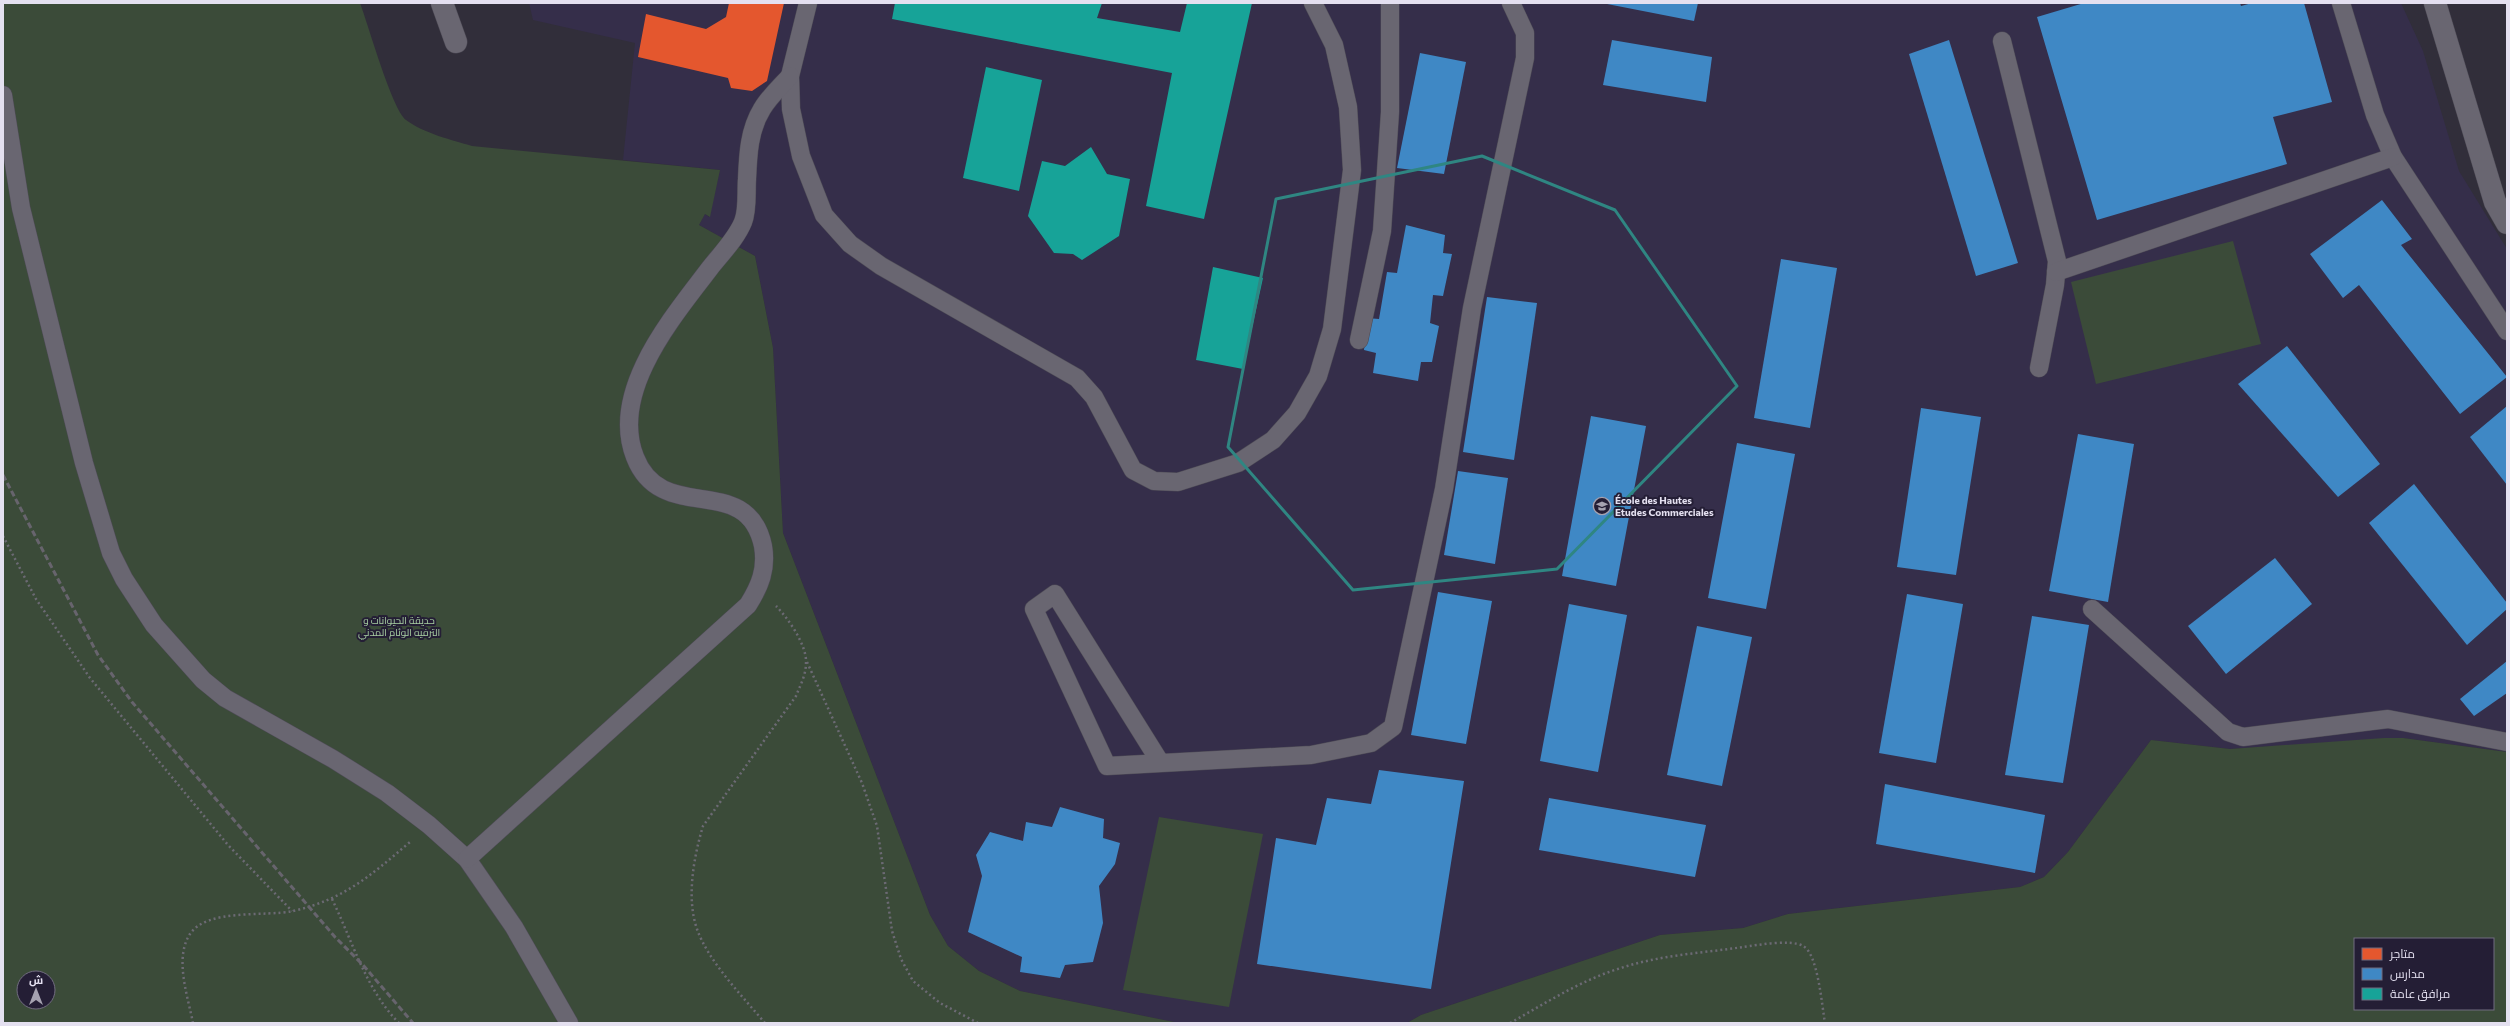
<svg xmlns="http://www.w3.org/2000/svg" width="2510" height="1026" font-family="Commissioner,Cairo,sans-serif">
<style>
.built{fill:#352e4a}
.green{fill:#3b4b39;fill-rule:evenodd}
.shops{fill:#e4572e}
.schools{fill:#3f88c5}
.public{fill:#17a398}
.lines{fill:none;stroke-linecap:round;stroke-linejoin:round}
.lane-casing{stroke:#4e4b56;stroke-width:19}
.street-casing{stroke:#4e4b56;stroke-width:23}
.path{stroke:#6c6a74;stroke-width:2.5;stroke-dasharray:2 3;stroke-linecap:butt}
.lane{stroke:#696671;stroke-width:18}
.street{stroke:#696671;stroke-width:22}
.rail{stroke:#67646d;stroke-width:3;stroke-dasharray:6 3;stroke-linecap:butt}
.marked{fill:none;stroke:#2f8682;stroke-width:3;stroke-linejoin:round}
.labels{text-anchor:middle;dominant-baseline:central;stroke-width:4;stroke-linejoin:round;paint-order:stroke}
.poi-label{font-size:10px;font-weight:bold;fill:#e4e0f0;stroke:#241e35;text-anchor:start}
.park-label{font-size:10px;fill:#a8cfa2;stroke:#241e35}
</style>
<rect width="100%" height="100%" fill="#312e3a"/>
<polygon class="built" points="529,3 2401,3 2423,51 2459,171 2507,249 2507,752 2403,738 2230,749 2151,740 2068,852 2044,877 2020,887 1788,914 1743,928 1660,935 1421,1015 1407,1023 1179,1023 1020,991 979,971 948,946 930,915 783,533 773,348 755,256 699,225 705,214 709,217 720,170 623,160 635,43 533,20"/>
<g class="green">
<path d="M3,3H360C368,24 392,109 406,120C423,133 452,140 472,146L720,170L710,217L705,214L699,225L755,256L773,348L783,533L930,915L948,946L979,971L1020,991L1179,1023H3ZM24,978H48V1002H24Z"/>
<polygon points="2233,241 2261,344 2096,384 2071,282"/>
<path d="M2384,738H2403L2507,752V1023H1407L1421,1015L1660,935L1743,928L1788,914L2020,887L2044,877L2068,852L2151,740L2230,749ZM2355,939H2493V1009H2355Z"/>
<polygon points="1159,817 1263,834 1229,1007 1123,990"/>
</g>
<polygon class="shops" points="729,3 784,3 767,81 752,91 731,88 728,78 638,57 646,14 706,29 726,17"/>
<g class="schools">
<polygon points="1602,3 1698,3 1694,21"/>
<polygon points="2084,3 2240,3 2241,6 2252,3 2304,3 2332,102 2273,117 2287,164 2097,220 2037,17"/>
<polygon points="1612,40 1712,57 1706,102 1603,85"/>
<polygon points="1949,40 2018,263 1976,276 1909,54"/>
<polygon points="1420,53 1466,62 1444,174 1397,168"/>
<polygon points="2382,200 2412,239 2401,245 2507,377 2460,414 2359,285 2343,298 2310,254"/>
<polygon points="1406,225 1445,235 1443,253 1452,254 1443,296 1433,295 1430,323 1439,326 1432,362 1421,362 1418,381 1373,373 1376,353 1364,350 1367,318 1379,319 1387,272 1397,273"/>
<polygon points="1781,259 1837,268 1810,428 1754,418"/>
<polygon points="1487,297 1537,303 1514,460 1463,452"/>
<polygon points="2287,346 2380,464 2338,497 2238,384"/>
<polygon points="2507,406 2507,485 2470,437"/>
<polygon points="1921,408 1981,417 1956,575 1897,567"/>
<polygon points="1591,416 1646,426 1616,586 1562,576"/>
<polygon points="2078,434 2134,444 2108,602 2049,591"/>
<polygon points="1737,443 1795,454 1766,609 1708,598"/>
<polygon points="1458,471 1508,478 1495,564 1444,555"/>
<polygon points="2414,484 2507,603 2507,609 2467,645 2369,523"/>
<polygon points="2275,558 2312,604 2226,674 2188,626"/>
<polygon points="1438,592 1492,601 1466,744 1411,735"/>
<polygon points="1907,594 1963,604 1936,763 1879,753"/>
<polygon points="1569,604 1627,615 1598,772 1540,761"/>
<polygon points="2032,616 2089,625 2063,783 2005,775"/>
<polygon points="1697,626 1752,637 1722,786 1667,775"/>
<polygon points="2507,661 2507,693 2474,716 2460,699"/>
<polygon points="1379,770 1464,781 1431,989 1257,964 1276,838 1316,845 1327,798 1371,804"/>
<polygon points="1885,784 2045,815 2035,873 1876,844"/>
<polygon points="1549,798 1706,825 1695,877 1539,850"/>
<polygon points="1060,807 1104,819 1103,838 1120,843 1115,864 1099,886 1103,923 1093,962 1065,965 1060,978 1020,972 1022,957 968,932 982,876 976,855 990,832 1023,841 1026,822 1052,827"/>
</g>
<g class="public">
<polygon points="895,3 1102,3 1097,18 1180,32 1187,3 1252,3 1204,219 1146,206 1172,73 892,19"/>
<polygon points="986,67 1042,80 1019,191 963,178"/>
<polygon points="1091,147 1107,174 1130,179 1119,236 1082,260 1073,254 1054,253 1028,216 1042,161 1065,166"/>
<polygon points="1213,267 1263,278 1243,369 1196,360"/>
</g>
<g class="lines">
<defs>
<g id="lane">
<polyline points="808,3 790,76 791,109 801,156 824,215 850,244 881,266 1077,378 1094,397 1133,470 1154,481 1178,482 1238,463 1273,440 1297,413 1318,376 1332,329 1352,170 1348,107 1334,45 1313,3"/>
<polyline points="2341,3 2375,115 2393,157 2507,331"/>
<polyline points="2002,41 2057,261 2055,285 2039,368"/>
<polyline points="3,95 21,208 84,463 111,553 124,579 154,625 203,680 225,698 333,759 387,793 429,825 467,859 514,927 569,1023"/>
<polyline points="2056,272 2393,157"/>
<polyline points="1359,340 1382,231 1390,112 1390,3"/>
<polyline points="2092,609 2228,732 2243,737 2388,719 2507,742"/>
<polyline points="1160,762 1055,594 1034,609 1107,766 1311,755 1371,743 1393,727 1444,489 1472,308 1525,58 1525,33 1511,3"/>
<path d="M467,859L748,605C760,586 767,569 763,546C747,470 662,527 635,457C609,391 673,317 710,268C721,254 736,239 743,222C748,210 746,193 747,179C748,155 749,130 762,109C769,97 781,86 790,76"/>
</g>
<g id="street">
<polyline points="442,3 456,42"/>
<polyline points="2435,3 2495,202 2507,223"/>
</g>
</defs>
<use href="#lane" class="lane-casing"/>
<use href="#street" class="street-casing"/>
<g class="path">
<polyline points="3,536 36,599 90,678 228,845 292,911"/>
<polyline points="807,662 862,783 877,826 892,931 901,959 913,981 940,1003 978,1023"/>
<path d="M332,899C352,940 366,990 399,1023"/>
<path d="M193,1023C188,997 174,958 190,934C207,908 266,917 293,911C345,899 370,876 410,842"/>
<path d="M765,1023C743,997 708,961 697,929C686,898 694,856 703,826L796,696C800,686 806,675 806,663C807,645 788,618 776,606"/>
<path d="M1510,1023C1546,1003 1581,980 1621,968C1660,955 1703,953 1743,947C1758,945 1791,939 1803,946C1818,953 1822,1007 1825,1023"/>
</g>
<use href="#lane" class="lane"/>
<use href="#street" class="street"/>
<polyline class="rail" points="3,475 98,655 132,702 335,937 363,965 413,1023"/>
</g>
<path class="marked" d="M1482,156L1615,210L1737,386L1557,569L1353,590L1228,447L1276,199Z"/>
<defs>
<symbol id="university-ring" viewBox="-11 -11 22 22"><circle r="9.5" fill="#241e35" stroke="#a5a2b0" stroke-width="1.5"/><path d="M0-5L7-2L0 1L-7-2ZM-4 1L0 2.5L4 1V4Q0 6-4 4Z" fill="#a5a2b0"/></symbol>
</defs>
<g fill-rule="evenodd">
<use href="#university-ring" x="1592" y="496" width="20" height="20"/>
</g>
<g class="labels">
<g class="poi-label">
<text x="1615" y="500">École des Hautes<tspan x="1615" dy="12">Etudes Commerciales</tspan></text>
</g>
<g class="park-label">
<text x="399" y="620">حديقة الحيوانات و<tspan x="399" dy="12">الترفيه الوئام المدني</tspan></text>
</g>
</g>
<rect width="2510" height="1026" fill="none" stroke="#e4e0f0" stroke-width="8"/>
<rect x="2354" y="938" width="140" height="72" fill="#241e35" stroke="#716c80"/>
<rect x="2362" y="948" width="20" height="12" fill="#e4572e" stroke="#716c80"/>
<text x="2390" y="958" font-size="12" fill="#e4e0f0">متاجر</text>
<rect x="2362" y="968" width="20" height="12" fill="#3f88c5" stroke="#716c80"/>
<text x="2390" y="978" font-size="12" fill="#e4e0f0">مدارس</text>
<rect x="2362" y="988" width="20" height="12" fill="#17a398" stroke="#716c80"/>
<text x="2390" y="998" font-size="12" fill="#e4e0f0">مرافق عامة</text>
<g transform="translate(36 990)"><circle r="19" fill="#241e35" stroke="#716c80"/>
<path d="M0-3L7 15L0 10L-7 15Z" fill="#a5a2b0"/>
<text y="-6" font-size="11" font-weight="bold" text-anchor="middle" fill="#e4e0f0">ش</text>
</g>
</svg>
